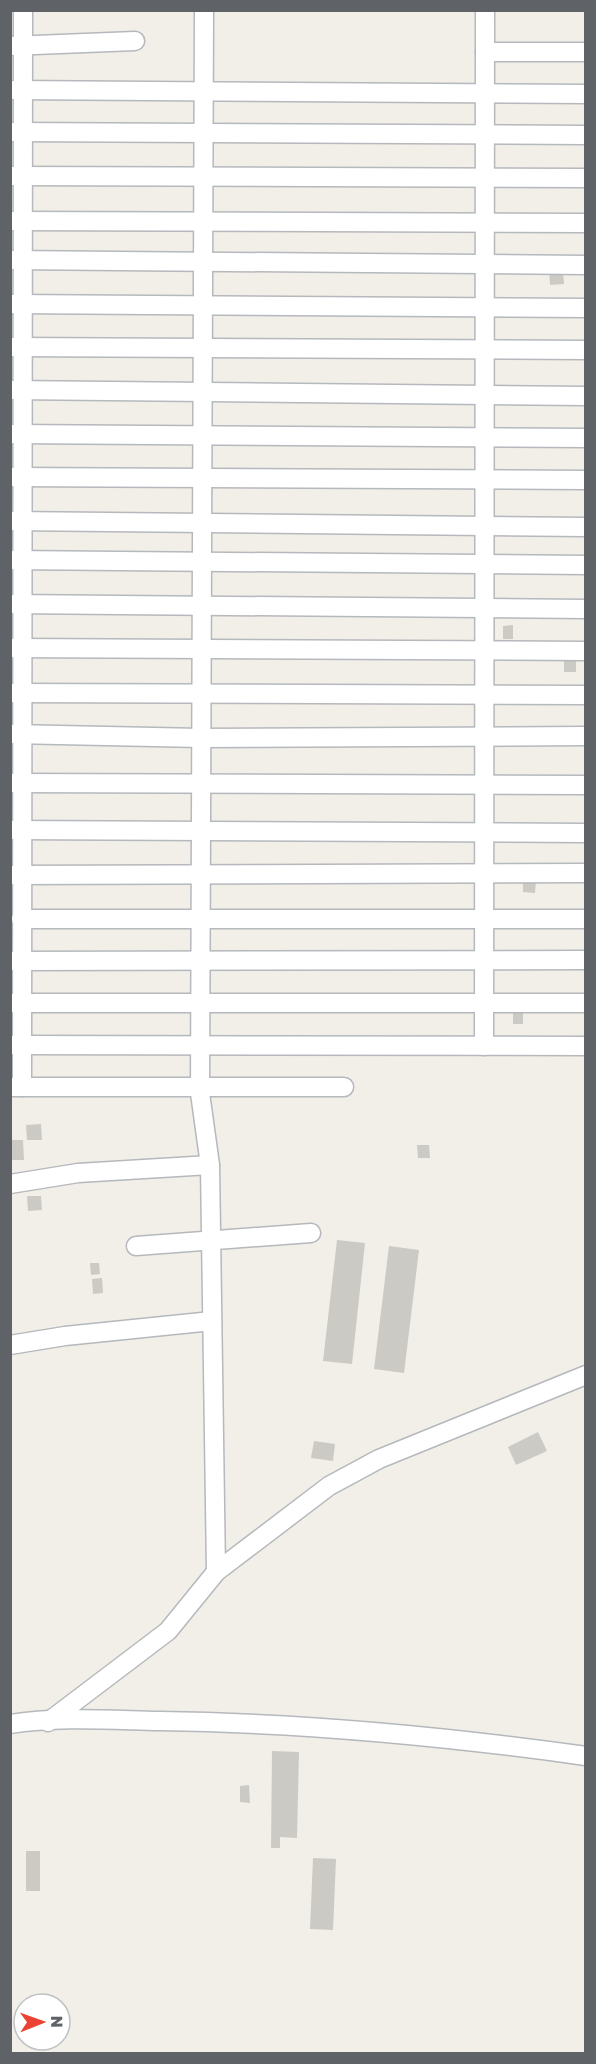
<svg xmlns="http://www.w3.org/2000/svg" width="596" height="2064" font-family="'Golos Text',sans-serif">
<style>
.building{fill:#cccac5}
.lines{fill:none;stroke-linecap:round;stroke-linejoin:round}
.minor-casing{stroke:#b5b8bc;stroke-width:21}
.minor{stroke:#fff;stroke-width:18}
</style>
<rect width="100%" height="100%" fill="#f1efe8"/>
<g class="building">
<polygon points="549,270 563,270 564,284 550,285"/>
<polygon points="513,625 513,639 503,639 503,626"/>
<polygon points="564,655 576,656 576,672 564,672"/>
<polygon points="523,879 536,880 535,893 523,892"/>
<rect x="513" y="1010" width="10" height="14"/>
<polygon points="41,1124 42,1140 27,1140 26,1125"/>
<polygon points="10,1140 23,1140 24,1160 10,1160"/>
<polygon points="417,1145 429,1145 430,1158 418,1158"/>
<polygon points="27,1196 41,1196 42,1210 28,1211"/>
<polygon points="337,1240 365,1243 352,1364 323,1361"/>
<polygon points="389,1246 419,1250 404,1373 374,1369"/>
<polygon points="90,1263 99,1263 100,1274 91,1275"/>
<polygon points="102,1278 103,1293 93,1294 92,1279"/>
<polygon points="538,1432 547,1451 516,1465 508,1447"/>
<polygon points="314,1441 335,1444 333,1461 311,1458"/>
<polygon points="272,1751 299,1752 297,1838 280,1837 280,1848 271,1848"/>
<polygon points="249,1785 250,1803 240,1802 240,1786"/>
<rect x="26" y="1851" width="14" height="40"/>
<polygon points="313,1858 336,1859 333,1930 310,1929"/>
</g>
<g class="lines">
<defs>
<g id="minor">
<polyline points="204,10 200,1093 210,1165 216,1572"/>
<polyline points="10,46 135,41"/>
<polyline points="485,52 586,52"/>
<polyline points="11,90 586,94"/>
<polyline points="11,132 586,135"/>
<polyline points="10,176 586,178"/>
<polyline points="10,221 586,223"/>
<polyline points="10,260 586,265"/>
<polyline points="10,304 586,308"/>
<polyline points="10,347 586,350"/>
<polyline points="10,390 586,396"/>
<polyline points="10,434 586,438"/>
<polyline points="10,477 586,480"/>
<polyline points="10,521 586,527"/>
<polyline points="10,560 586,565"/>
<polyline points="10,604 586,609"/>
<polyline points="10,648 586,651"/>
<polyline points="11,693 586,695"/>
<polyline points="11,734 201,738 586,736"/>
<polyline points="11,783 586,785"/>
<polyline points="11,830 586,833"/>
<polyline points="11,875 586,873"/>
<polyline points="21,919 586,919"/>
<polyline points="11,961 586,960"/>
<polyline points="11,1003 586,1003"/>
<polyline points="10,1045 586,1046"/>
<polyline points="484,1046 485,10"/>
<polyline points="12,1087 344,1087"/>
<polyline points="22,1087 23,10"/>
<polyline points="10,1184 78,1173 210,1165"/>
<polyline points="136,1246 311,1233"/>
<polyline points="10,1345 65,1336 212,1321"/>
<polyline points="48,1722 168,1631 216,1572 329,1486 379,1459 586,1375"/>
<path d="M10,1724C59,1716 111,1720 160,1721C303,1723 444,1736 586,1756"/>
</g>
</defs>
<use href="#minor" class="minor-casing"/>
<use href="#minor" class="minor"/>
</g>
<rect width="596" height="2064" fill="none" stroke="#5f6368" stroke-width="24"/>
<g transform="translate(42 2022) rotate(89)"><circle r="28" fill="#ffffff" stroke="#bfc1c3" stroke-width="1.5"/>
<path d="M0-4.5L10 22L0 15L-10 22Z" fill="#ea4335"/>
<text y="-9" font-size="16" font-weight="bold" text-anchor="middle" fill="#5f6368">N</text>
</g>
</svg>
